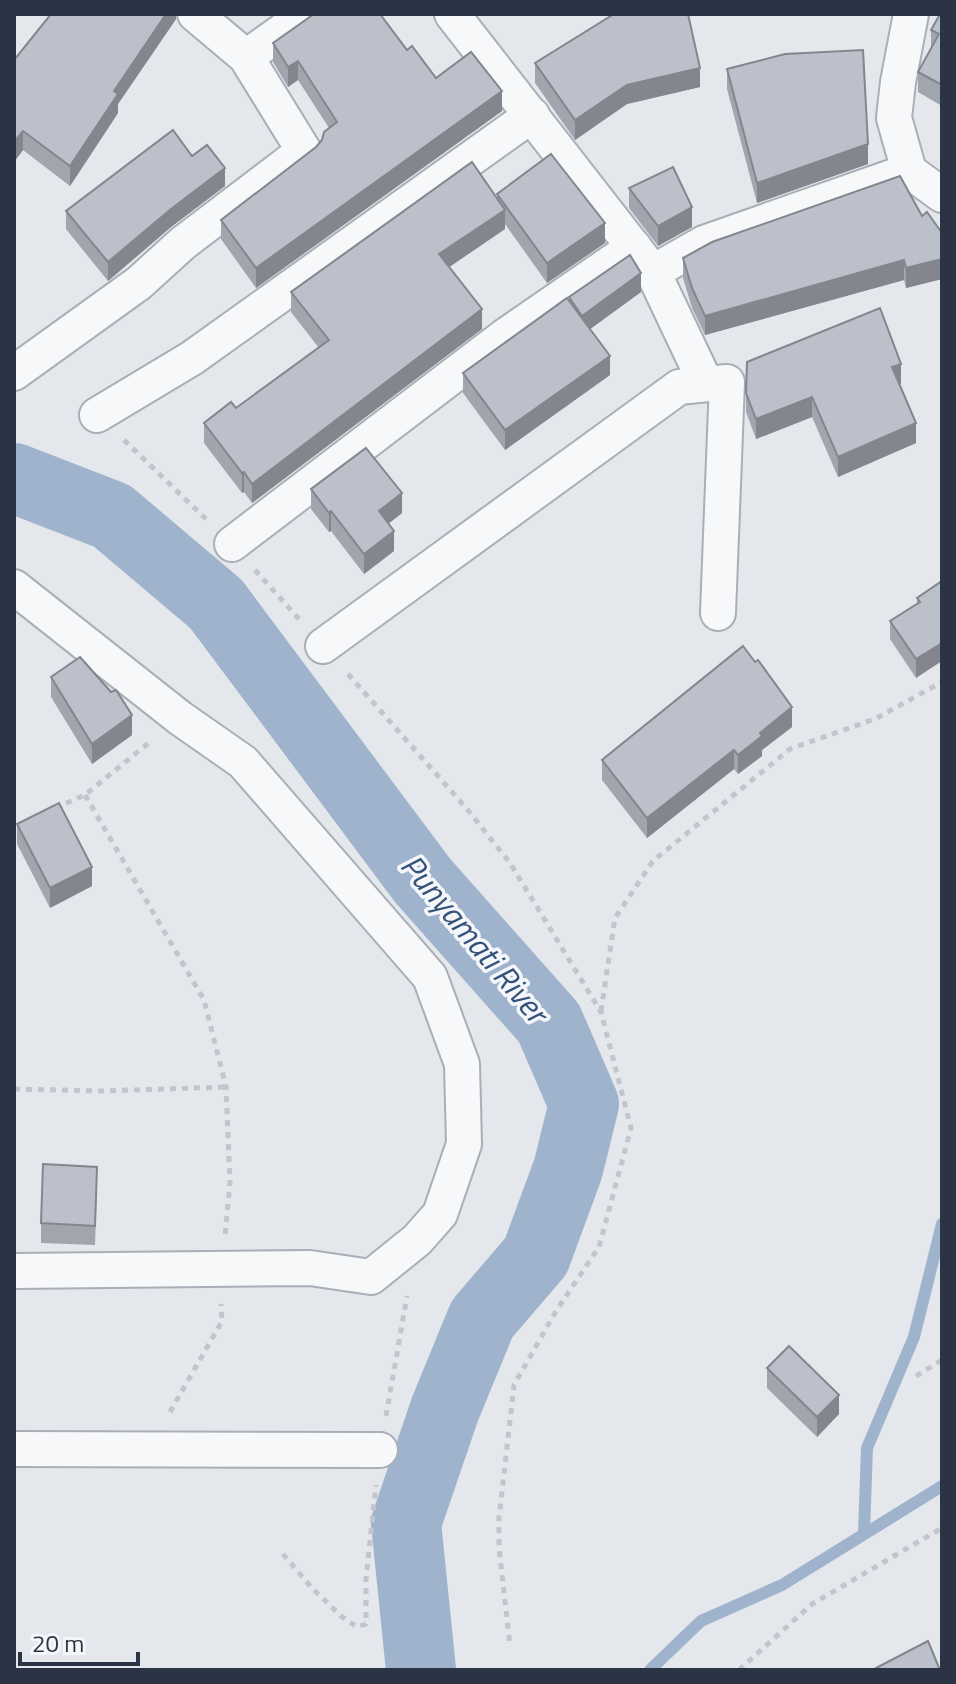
<svg xmlns="http://www.w3.org/2000/svg" width="956" height="1684" font-family="'Titillium Web',sans-serif">
<style>
.lines{fill:none;stroke-linecap:round;stroke-linejoin:round}
.stream{stroke:#9fb4cc;stroke-width:12}
.river{stroke:#9fb4cc;stroke-width:70}
.street-casing{stroke:#a9aeb7;stroke-width:38}
.path{stroke:#c2c5cb;stroke-width:5;stroke-dasharray:6 6;stroke-linecap:butt}
.street{stroke:#f7f8fa;stroke-width:34}
.wall{fill:#a1a5ae}
.shaded-wall{fill:#83868d}
.building{fill:#bbc0ca;stroke:#83868d;stroke-width:2}
.labels{text-anchor:middle;dominant-baseline:central;stroke-width:7;stroke-linejoin:round;paint-order:stroke}
.water-label{font-size:32px;font-style:italic;fill:#34527a;stroke:#f4f6f9}
</style>
<rect width="100%" height="100%" fill="#e4e7ec"/>
<g class="lines">
<g class="stream">
<polyline points="864,1533 867,1448 914,1337 942,1224"/>
<polyline points="650,1670 701,1621 782,1585 942,1486"/>
</g>
<polyline class="river" points="14,478 112,516 216,604 423,881 549,1023 584,1104 568,1169 536,1256 482,1319 445,1409 406,1523 421,1670"/>
<defs>
<g id="street">
<polyline points="195,14 246,57 307,14"/>
<polyline points="452,14 653,272 704,243 909,171"/>
<polyline points="911,14 898,82 894,118 909,171 942,195"/>
<polyline points="653,272 706,384"/>
<polyline points="14,373 139,283 183,243 304,151 246,57"/>
<polyline points="97,415 192,358 532,115"/>
<polyline points="232,544 505,336 634,247"/>
<polyline points="14,587 180,718 243,762 430,977 462,1064 464,1144 440,1214 417,1240 371,1277 310,1268 14,1271"/>
<polyline points="323,646 679,387 727,382 718,613"/>
<polyline points="14,1449 380,1450"/>
</g>
</defs>
<use href="#street" class="street-casing"/>
<g class="path">
<polyline points="124,440 206,519"/>
<polyline points="255,570 299,619"/>
<polyline points="348,674 467,809 510,863 601,1012 631,1128 599,1247 556,1311 514,1385 499,1518 499,1548 510,1645"/>
<polyline points="85,795 204,1000 226,1087 230,1183 225,1235"/>
<polyline points="55,808 85,795 151,741"/>
<polyline points="601,1011 615,918 653,861 790,749 875,719 942,682"/>
<polyline points="14,1089 100,1091 226,1087"/>
<polyline points="916,1376 942,1360"/>
<polyline points="170,1412 222,1321 221,1304"/>
<polyline points="386,1416 407,1296"/>
<polyline points="283,1554 311,1587 341,1616 357,1627 366,1624 366,1579 376,1485"/>
<polyline points="739,1670 812,1604 942,1528"/>
</g>
<use href="#street" class="street"/>
</g>
<g class="wall">
<polygon points="176,14 176,19 118,104 118,113 70,186 23,150 14,162 14,60"/>
<polygon points="930,14 942,14 942,106 918,92 918,72 931,48 931,30 939,16"/>
<polygon points="273,43 407,50 436,78 502,111 256,288 221,239 221,220 316,147 329,128 298,80 288,87 273,62"/>
<polygon points="535,63 700,87 627,104 575,140 535,83"/>
<polygon points="727,69 868,164 757,203 727,89"/>
<polygon points="192,156 225,186 171,227 108,281 66,229 66,211"/>
<polygon points="629,188 692,227 658,246 629,208"/>
<polygon points="497,194 605,243 547,283 505,224 505,229 449,267 482,329 252,503 244,492 242,493 204,443 204,423 236,408 319,348 291,312 291,292 497,199"/>
<polygon points="922,216 942,233 942,279 906,288 904,280 705,335 692,308 683,278 683,258"/>
<polygon points="641,292 590,329 610,375 505,450 463,393 463,373 569,300 569,297"/>
<polygon points="899,384 916,443 838,477 812,417 756,439 746,412 746,393 901,384"/>
<polygon points="311,489 402,513 388,524 394,551 364,574 331,531 329,532 311,509"/>
<polygon points="942,581 916,678 890,639 890,621 917,603 917,598"/>
<polygon points="51,677 132,735 92,764 51,697"/>
<polygon points="792,727 762,750 762,756 738,774 734,769 647,838 602,780 602,760"/>
<polygon points="17,824 92,886 50,908 17,844"/>
<polygon points="97,1186 95,1245 41,1243 41,1223"/>
<polygon points="767,1368 839,1414 817,1437 767,1388"/>
</g>
<g class="shaded-wall">
<polygon points="166,14 176,14 176,19 118,104 118,113 70,186 70,166 114,91"/>
<polygon points="298,61 298,80 288,87 288,67"/>
<polygon points="700,68 700,87 627,104 575,140 575,120 627,85"/>
<polygon points="502,91 502,111 256,288 256,268"/>
<polygon points="23,131 23,150 14,162 14,142"/>
<polygon points="868,144 868,164 757,203 757,183"/>
<polygon points="225,168 225,186 171,227 108,281 108,262 171,209"/>
<polygon points="692,207 692,227 658,246 658,226"/>
<polygon points="505,210 505,229 439,274 439,254"/>
<polygon points="605,223 605,243 547,283 547,263"/>
<polygon points="942,259 942,279 906,288 906,268"/>
<polygon points="904,260 904,280 705,335 705,316"/>
<polygon points="641,273 641,292 582,335 582,316"/>
<polygon points="482,309 482,329 252,503 252,484"/>
<polygon points="610,356 610,375 505,450 505,430"/>
<polygon points="901,364 901,384 892,387 892,367"/>
<polygon points="812,397 812,417 756,439 756,419"/>
<polygon points="916,423 916,443 838,477 838,457"/>
<polygon points="244,472 244,492 242,493 242,473"/>
<polygon points="402,493 402,513 379,531 379,511"/>
<polygon points="331,511 331,531 329,532 329,513"/>
<polygon points="394,531 394,551 364,574 364,554"/>
<polygon points="942,643 942,661 916,678 916,659"/>
<polygon points="792,707 792,727 762,750 762,756 738,774 738,755 760,733"/>
<polygon points="132,715 132,735 92,764 92,744"/>
<polygon points="734,750 734,769 647,838 647,818"/>
<polygon points="92,867 92,886 50,908 50,888"/>
<polygon points="839,1395 839,1414 817,1437 817,1417"/>
</g>
<g class="building">
<polygon points="51,14 166,14 114,91 118,94 70,166 23,131 14,142 14,60"/>
<polygon points="314,14 380,14 407,50 412,46 436,78 471,52 502,91 256,268 221,220 316,147 322,140 324,132 337,122 298,61 288,67 273,43"/>
<polygon points="614,14 688,14 700,68 627,85 575,120 535,63"/>
<polygon points="940,14 942,14 942,85 918,72 939,34 931,30"/>
<polygon points="863,50 868,144 757,183 727,69 785,54"/>
<polygon points="173,130 192,156 207,145 225,168 171,209 108,262 66,211"/>
<polygon points="551,154 605,223 547,263 497,194"/>
<polygon points="472,162 505,210 439,254 482,309 252,484 244,472 242,473 204,423 231,402 236,408 329,340 291,292"/>
<polygon points="673,167 692,207 658,226 629,188"/>
<polygon points="900,176 922,216 927,212 942,233 942,259 906,268 904,260 705,316 692,288 683,258 712,242"/>
<polygon points="630,255 641,273 582,316 569,297"/>
<polygon points="567,298 610,356 505,430 463,373"/>
<polygon points="880,308 901,364 892,367 916,423 838,457 812,397 756,419 746,393 747,362"/>
<polygon points="366,448 402,493 379,511 394,531 364,554 331,511 329,513 311,489"/>
<polygon points="942,581 942,643 916,659 890,621 920,602 917,598"/>
<polygon points="743,646 755,662 758,660 792,707 760,733 762,736 738,755 734,750 647,818 602,760"/>
<polygon points="80,657 111,692 116,690 132,715 92,744 51,677"/>
<polygon points="59,803 92,867 50,888 17,824"/>
<polygon points="43,1164 97,1167 95,1226 41,1223"/>
<polygon points="789,1346 839,1395 817,1417 767,1368"/>
<polygon points="928,1641 940,1670 877,1670 876,1668"/>
</g>
<g class="labels">
<g class="water-label">
<text transform="translate(475 938) rotate(50)">Punyamati River</text>
</g>
</g>
<rect width="956" height="1684" fill="none" stroke="#2b3445" stroke-width="32"/>
<path d="M20 1652v12h118v-12" fill="none" stroke="#2b3445" stroke-width="4"/>
<text x="32" y="1652" font-size="24" fill="#2b3445" stroke="#f4f6f9" stroke-width="6" paint-order="stroke">20 m</text>
</svg>
